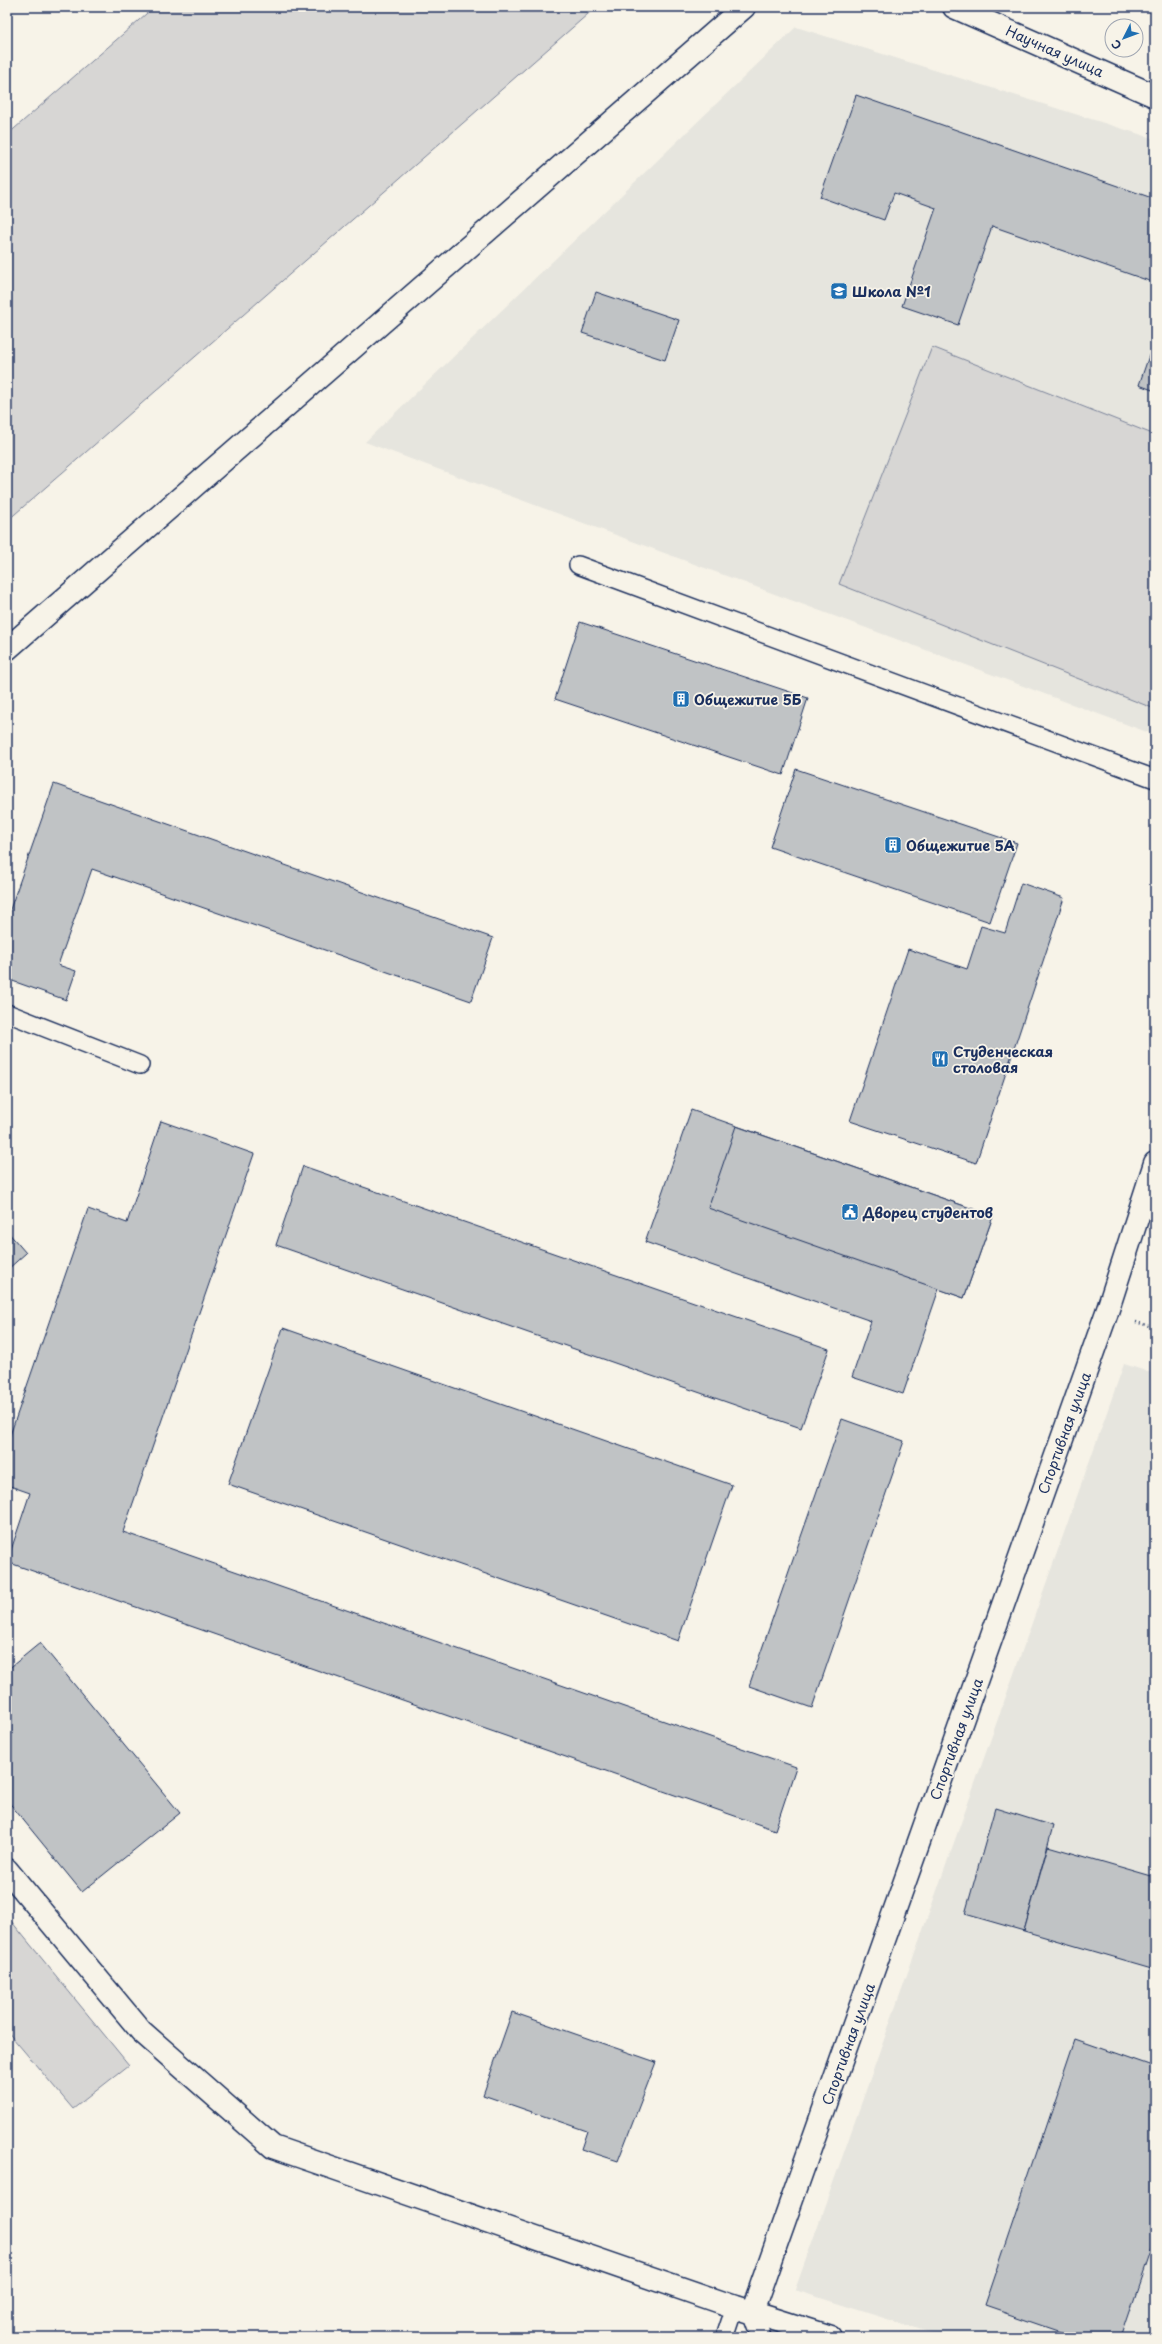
<svg xmlns="http://www.w3.org/2000/svg" width="1162" height="2344" font-family="'Playpen Sans',sans-serif">
<style>
.built{fill:#e6e5de}
.green{fill:#d7d6d4;stroke:#798299}
.building{fill:#c0c3c5;stroke:#1b2f5e}
.lines{fill:none;stroke-linecap:round;stroke-linejoin:round}
.service-casing{stroke:#1b2f5e;stroke-width:20}
.minor-casing{stroke:#1b2f5e;stroke-width:25}
.tertiary-casing{stroke:#1b2f5e;stroke-width:25}
.path{stroke:#1b2f5e;stroke-width:2.5;stroke-dasharray:1 3;stroke-linecap:butt}
.service{stroke:#f7f3e8;stroke-width:17}
.minor{stroke:#f7f3e8;stroke-width:22}
.tertiary{stroke:#f7f3e8;stroke-width:22}
.labels{text-anchor:middle;dominant-baseline:central;stroke-width:3.5;stroke-linejoin:round;paint-order:stroke}
.street-label{font-size:14px;fill:#1b2f5e;stroke:#f7f3e8}
.poi-label{font-size:14px;font-weight:bold;fill:#1b2f5e;stroke:#f7f3e8;text-anchor:start}
</style>
<rect width="100%" height="100%" fill="#f7f3e8"/>
<filter id="ink" filterUnits="userSpaceOnUse"><feTurbulence type="fractalNoise" baseFrequency=".025" numOctaves="2"/><feDisplacementMap in="SourceGraphic" scale="8" xChannelSelector="R" yChannelSelector="G"/><feConvolveMatrix kernelMatrix="1 2 1 2 8 2 1 2 1" color-interpolation-filters="sRGB"/></filter>
<g filter="url(#ink)">
<g class="built">
<polygon points="796,27 1155,139 1155,735 365,442"/>
<polygon points="1124,1364 1155,1374 1155,2337 944,2337 795,2290"/>
</g>
<g class="green">
<polygon points="154,7 596,7 7,521 7,135"/>
<polygon points="932,347 1155,435 1155,709 839,584"/>
<polygon points="7,1916 129,2065 73,2109 7,2031"/>
</g>
<g class="building">
<polygon points="856,95 1155,199 1155,283 992,226 958,325 902,306 936,208 894,193 884,220 820,197"/>
<polygon points="596,292 679,320 665,360 582,333"/>
<polygon points="1155,338 1155,391 1139,385"/>
<polygon points="580,622 808,698 783,775 555,699"/>
<polygon points="796,769 1017,843 990,922 770,847"/>
<polygon points="54,784 493,938 471,1001 92,869 58,965 76,971 66,1000 7,979 7,918"/>
<polygon points="1021,883 1064,898 976,1163 850,1121 908,949 967,969 981,926 1005,933"/>
<polygon points="691,1110 993,1216 964,1298 939,1289 903,1394 852,1377 871,1321 645,1242"/>
<polygon points="161,1121 254,1154 123,1532 796,1767 775,1830 7,1562 30,1493 7,1485 7,1444 88,1209 127,1223"/>
<polygon points="736,1126 993,1216 964,1298 708,1208"/>
<polygon points="303,1166 829,1349 801,1428 276,1245"/>
<polygon points="7,1231 26,1253 7,1270"/>
<polygon points="283,1328 732,1485 678,1641 228,1484"/>
<polygon points="842,1419 904,1441 812,1708 749,1686"/>
<polygon points="40,1643 180,1813 82,1892 7,1800 7,1670"/>
<polygon points="995,1808 1053,1826 1024,1931 965,1914"/>
<polygon points="1048,1846 1155,1877 1155,1969 1024,1931"/>
<polygon points="512,2012 656,2062 618,2161 581,2149 587,2131 483,2095"/>
<polygon points="1075,2039 1155,2067 1155,2237 1121,2337 1075,2337 985,2306"/>
</g>
<g class="lines">
<defs>
<g id="service">
<polyline points="578,565 1155,779"/>
<polyline points="7,1013 140,1065"/>
<polyline points="752,2312 761,2337"/>
<polyline points="725,2337 735,2307"/>
</g>
<g id="minor">
<polyline points="7,1870 141,2031 273,2147 735,2307 830,2337"/>
<polyline points="752,2312 1107,1312 1155,1163"/>
</g>
<g id="tertiary">
<polyline points="954,7 1155,96"/>
<polyline points="7,649 744,7"/>
</g>
</defs>
<use href="#service" class="service-casing"/>
<use href="#minor" class="minor-casing"/>
<use href="#tertiary" class="tertiary-casing"/>
<polyline class="path" points="1136,1322 1155,1328"/>
<use href="#service" class="service"/>
<use href="#minor" class="minor"/>
<use href="#tertiary" class="tertiary"/>
</g>
</g>
<defs>
<symbol id="school-square" viewBox="-11 -11 22 22"><rect x="-9" y="-9" width="18" height="18" rx="4" fill="#1f6fb2" stroke="#f7f3e8"/><path d="M0-5L7-2L0 1L-7-2ZM-4 1L0 2.5L4 1V4Q0 6-4 4Z" fill="#fff"/></symbol>
<symbol id="building-square" viewBox="-11 -11 22 22"><rect x="-9" y="-9" width="18" height="18" rx="4" fill="#1f6fb2" stroke="#f7f3e8"/><path d="M-4-6H4V6H1V3H-1V6H-4ZM-2.5-4.3h1.7v1.8h-1.7ZM.8-4.3h1.7v1.8H.8ZM-2.5-1h1.7V.8h-1.7ZM.8-1h1.7V.8H.8Z" fill="#fff"/></symbol>
<symbol id="restaurant-square" viewBox="-11 -11 22 22"><rect x="-9" y="-9" width="18" height="18" rx="4" fill="#1f6fb2" stroke="#f7f3e8"/><path d="M-5-6h1v4h1v-4h1v4h1v-4h1v5L-1.5 .5V6h-2V.5L-5-1ZM5-6V6H3V1.5H1.5Q1.5-4 5-6Z" fill="#fff"/></symbol>
<symbol id="civic-square" viewBox="-11 -11 22 22"><rect x="-9" y="-9" width="18" height="18" rx="4" fill="#1f6fb2" stroke="#f7f3e8"/><path d="M-.6-6.5H3V-4.5H.6V-3L4-1V1h2V6H-6V1h2V-1L-.6-3ZM-1.2 2.5V6h2.4V2.5Z" fill="#fff"/></symbol>
</defs>
<g fill-rule="evenodd">
<use href="#school-square" x="829" y="281" width="20" height="20"/>
<use href="#building-square" x="671" y="689" width="20" height="20"/>
<use href="#building-square" x="883" y="835" width="20" height="20"/>
<use href="#restaurant-square" x="930" y="1049" width="20" height="20"/>
<use href="#civic-square" x="840" y="1202" width="20" height="20"/>
</g>
<g class="labels">
<g class="street-label">
<text transform="translate(1055 51) rotate(24)">Научная улица</text>
<text transform="translate(1064 1433) rotate(-70)">Спортивная улица</text>
<text transform="translate(956 1739) rotate(-70)">Спортивная улица</text>
<text transform="translate(848 2044) rotate(-70)">Спортивная улица</text>
</g>
<g class="poi-label">
<text x="852" y="291">Школа №1</text>
<text x="694" y="699">Общежитие 5Б</text>
<text x="906" y="845">Общежитие 5А</text>
<text x="953" y="1051">Студенческая<tspan x="953" dy="16">столовая</tspan></text>
<text x="863" y="1212">Дворец студентов</text>
</g>
</g>
<rect width="1162" height="2344" fill="none" stroke="#f7f3e8" stroke-width="24"/>
<rect x="12" y="12" width="1138" height="2320" fill="none" stroke="#1b2f5e" stroke-width="1.5" filter="url(#ink)"/>
<g transform="translate(1124 38) rotate(228)"><circle r="19" fill="#f7f3e8" stroke="#9fa5b1"/>
<path d="M0-3L7 15L0 10L-7 15Z" fill="#1f6fb2"/>
<text y="-6" font-size="11" font-weight="bold" text-anchor="middle" fill="#1b2f5e">С</text>
</g>
</svg>
